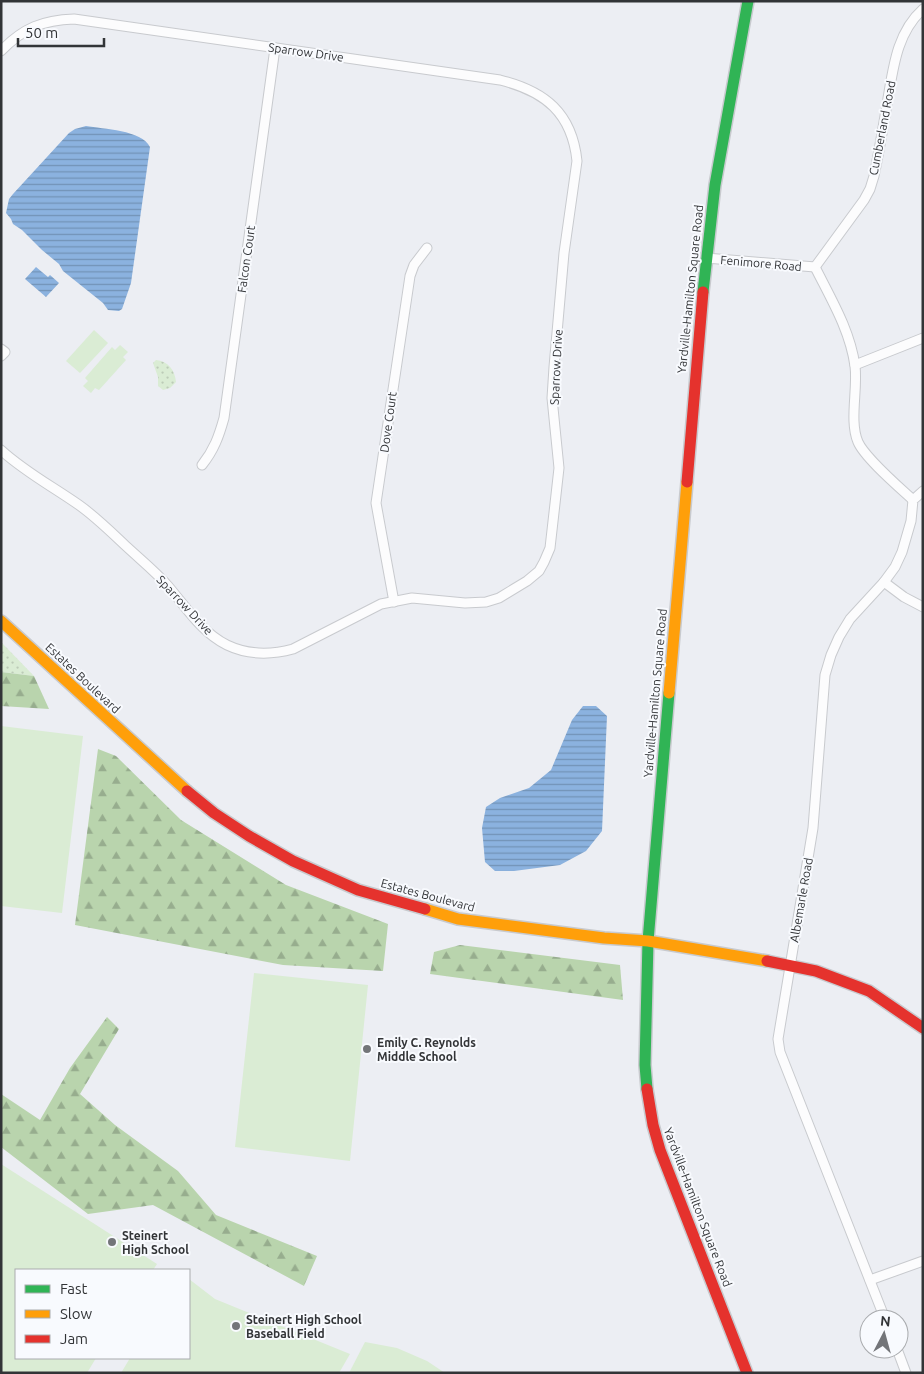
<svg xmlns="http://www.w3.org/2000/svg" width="924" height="1374" font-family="Ubuntu,sans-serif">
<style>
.green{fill:url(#green-dots)}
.forest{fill:url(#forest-firs)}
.pitch{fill:#daecd4}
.water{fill:url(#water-rules)}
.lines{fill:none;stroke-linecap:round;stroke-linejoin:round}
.street-casing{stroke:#c8cace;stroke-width:11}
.fast-casing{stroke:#c8cace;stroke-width:14}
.slow-casing{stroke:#c8cace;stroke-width:14}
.jam-casing{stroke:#c8cace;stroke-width:14}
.street{stroke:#fcfcfd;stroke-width:9}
.fast{stroke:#30b455;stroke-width:11}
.slow{stroke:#ff9f0a;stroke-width:11}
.jam{stroke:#e5322d;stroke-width:11}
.poi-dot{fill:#737579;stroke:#f8fafe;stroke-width:2}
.labels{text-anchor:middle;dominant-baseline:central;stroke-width:4;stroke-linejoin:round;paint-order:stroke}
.street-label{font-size:12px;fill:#323437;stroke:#f8fafe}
.poi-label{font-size:12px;font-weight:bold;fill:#323437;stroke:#f8fafe;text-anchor:start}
</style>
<defs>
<pattern id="green-dots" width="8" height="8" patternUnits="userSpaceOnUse" patternTransform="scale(1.25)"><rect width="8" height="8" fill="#daecd4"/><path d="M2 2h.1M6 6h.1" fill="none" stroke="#bccbb7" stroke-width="1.8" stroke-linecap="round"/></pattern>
<pattern id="forest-firs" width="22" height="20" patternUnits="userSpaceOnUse" patternTransform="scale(1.25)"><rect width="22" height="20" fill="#b9d4ad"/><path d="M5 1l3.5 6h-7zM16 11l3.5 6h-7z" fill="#97ad8e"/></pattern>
<pattern id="water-rules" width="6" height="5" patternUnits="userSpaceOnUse" patternTransform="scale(1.25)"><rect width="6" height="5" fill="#8bb2df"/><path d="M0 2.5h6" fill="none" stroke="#7292b6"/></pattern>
</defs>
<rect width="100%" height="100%" fill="#eceef3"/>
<g class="green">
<path d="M156,360C168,361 175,370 176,382L170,388L163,390L158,386V377L153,363Z"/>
<polygon points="1,642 34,676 1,672"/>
</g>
<g class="forest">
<polygon points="1,672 34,676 49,709 1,706"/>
<polygon points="98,749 116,756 181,820 286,885 388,924 383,971 283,965 75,925"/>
<polygon points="460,945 620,965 623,1000 430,974 434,952"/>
<polygon points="107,1017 119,1029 80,1094 115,1125 178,1171 216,1215 317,1256 304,1286 153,1205 88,1214 1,1147 1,1094 40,1120 70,1068"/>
</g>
<g class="pitch">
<polygon points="94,330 108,343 80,373 66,361"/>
<polygon points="120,345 128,352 123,357 126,360 99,390 95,388 91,393 83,386 88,381 85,378 112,347 115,350"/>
<polygon points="1,726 83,736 62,913 1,906"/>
<polygon points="254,973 368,985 350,1161 235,1147"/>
<polygon points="1,1164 157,1264 153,1270 16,1270 16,1358 96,1358 87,1373 1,1373"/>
<polygon points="189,1279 215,1299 350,1354 339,1373 121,1373 130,1358 189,1358"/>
<polygon points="365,1342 397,1348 427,1361 445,1373 349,1373"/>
</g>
<g class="water">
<path d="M86,126C103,129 142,130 150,147L131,283L122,309L119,311L108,310L103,303L63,271L59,264L42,250L22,230L13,224L11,219L6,213L9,199L13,194L69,133L75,129Z"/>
<polygon points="36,267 48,277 50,275 59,283 46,297 25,279"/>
<polygon points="583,706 596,706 607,716 602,831 586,851 560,865 514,871 495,871 485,862 482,828 486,807 500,798 529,788 551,770 572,720"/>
</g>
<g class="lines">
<defs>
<g id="street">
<path d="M1,51C23,28 43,20 74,19L500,80C545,91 572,113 577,161L564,253L554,367L552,398L559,468L550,548L544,562L539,571L527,581L499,598L486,602L465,603L412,598L381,604L293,649C271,655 248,655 227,645C201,632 186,607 168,586C156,572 141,560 127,547C111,532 96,517 79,505C52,486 25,472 1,450"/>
<polyline points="706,258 815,267"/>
<path d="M815,267L864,200L870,189L874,176C879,152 883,128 887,104C893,70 896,33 923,9"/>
<path d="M815,267C831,299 850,330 855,366C858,389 849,421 858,442C865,458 899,487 913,500"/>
<polyline points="1,349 5,352 1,356"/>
<polyline points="855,365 923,338"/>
<path d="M202,465C214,450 219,436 224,418L275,48"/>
<polyline points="884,582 904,597 923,607"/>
<polyline points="394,602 376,503 410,276 414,265 427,248"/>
<polyline points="870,1280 923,1261"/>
<polyline points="885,1319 780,1052 778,1039 813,828 825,675 831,655 839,637 850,619 884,582 895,567 902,552 911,521 913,500 923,491"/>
<polyline points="897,1349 906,1373"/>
</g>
<g id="fast">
<polyline points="703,292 715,185 748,1"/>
<polyline points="647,1089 645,1065 648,941 669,693"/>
</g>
<g id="slow">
<polyline points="1,621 187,791"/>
<polyline points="669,693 687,482"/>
<polyline points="425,909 458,919 604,938 648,941 767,961"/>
</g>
<g id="jam">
<polyline points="687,482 703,292"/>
<polyline points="187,791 214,813 249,836 293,861 358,890 425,909"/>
<polyline points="767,961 816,971 869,991 923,1028"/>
<polyline points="647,1089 653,1125 660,1150 747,1373"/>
</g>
</defs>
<use href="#street" class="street-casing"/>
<use href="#fast" class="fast-casing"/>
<use href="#slow" class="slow-casing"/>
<use href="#jam" class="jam-casing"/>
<use href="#street" class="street"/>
<use href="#fast" class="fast"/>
<use href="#slow" class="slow"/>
<use href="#jam" class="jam"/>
</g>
<g class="poi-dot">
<circle cx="367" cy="1049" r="5"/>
<circle cx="112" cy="1242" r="5"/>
<circle cx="236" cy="1326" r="5"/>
</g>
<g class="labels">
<g class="street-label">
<text transform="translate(306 52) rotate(8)">Sparrow Drive</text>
<text transform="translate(882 128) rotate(-79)">Cumberland Road</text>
<text transform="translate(246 259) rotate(-82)">Falcon Court</text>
<text transform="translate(761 263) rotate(5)">Fenimore Road</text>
<text transform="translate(690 289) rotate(-84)">Yardville-Hamilton Square Road</text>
<text transform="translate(556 367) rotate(-87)">Sparrow Drive</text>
<text transform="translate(388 422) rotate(-82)">Dove Court</text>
<text transform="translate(185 605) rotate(47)">Sparrow Drive</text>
<text transform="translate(83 678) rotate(43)">Estates Boulevard</text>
<text transform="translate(655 693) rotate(-85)">Yardville-Hamilton Square Road</text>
<text transform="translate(428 895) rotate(15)">Estates Boulevard</text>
<text transform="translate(801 900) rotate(-80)">Albemarle Road</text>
<text transform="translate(698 1207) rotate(69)">Yardville-Hamilton Square Road</text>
</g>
<g class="poi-label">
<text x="377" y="1042">Emily C. Reynolds<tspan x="377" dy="14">Middle School</tspan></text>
<text x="122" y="1235">Steinert<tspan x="122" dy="14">High School</tspan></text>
<text x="246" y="1319">Steinert High School<tspan x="246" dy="14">Baseball Field</tspan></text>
</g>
</g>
<rect width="924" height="1374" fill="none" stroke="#323437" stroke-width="5"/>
<rect x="15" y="1269" width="175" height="90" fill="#f8fafe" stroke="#a9abae"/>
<rect x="25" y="1285" width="25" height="8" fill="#30b455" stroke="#a9abae"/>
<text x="60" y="1294" font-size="15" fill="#323437">Fast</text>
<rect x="25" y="1310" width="25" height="8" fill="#ff9f0a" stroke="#a9abae"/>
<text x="60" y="1319" font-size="15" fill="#323437">Slow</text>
<rect x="25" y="1335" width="25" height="8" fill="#e5322d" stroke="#a9abae"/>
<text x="60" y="1344" font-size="15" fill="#323437">Jam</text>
<g transform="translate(884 1334) rotate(6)"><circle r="24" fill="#f8fafe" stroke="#a9abae"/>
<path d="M0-4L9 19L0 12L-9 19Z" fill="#737579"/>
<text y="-8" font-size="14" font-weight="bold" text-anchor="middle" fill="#323437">N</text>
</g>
<path d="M18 38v8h86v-8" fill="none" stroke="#323437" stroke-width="2.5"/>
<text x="25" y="38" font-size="15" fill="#323437" stroke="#f8fafe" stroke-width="4" paint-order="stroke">50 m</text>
</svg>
